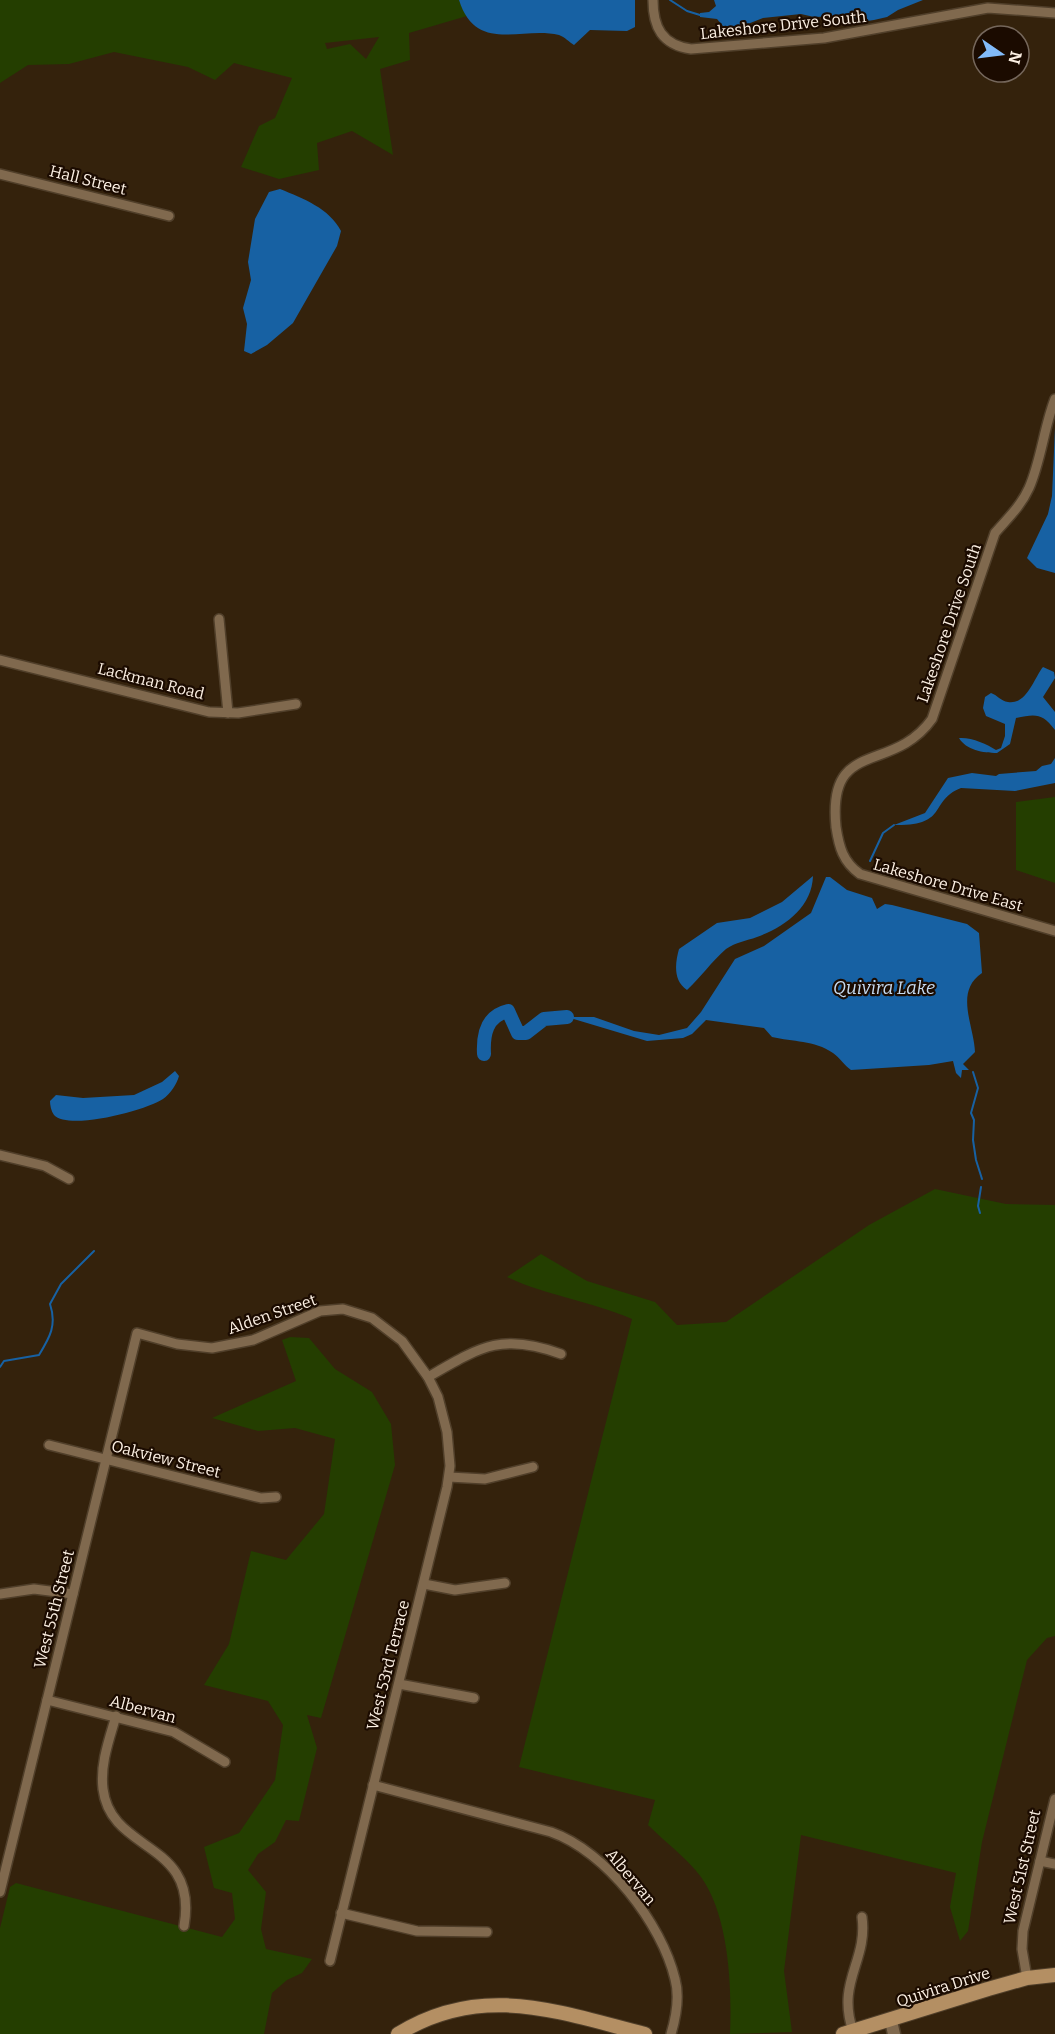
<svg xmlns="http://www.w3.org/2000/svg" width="1055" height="2034" font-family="Bitter,serif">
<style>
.green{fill:#243e00;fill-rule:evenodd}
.water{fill:#1761a3}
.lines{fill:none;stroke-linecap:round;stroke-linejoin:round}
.stream{stroke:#1761a3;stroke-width:2}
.river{stroke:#1761a3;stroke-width:14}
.minor-casing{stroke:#503f2a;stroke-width:12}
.tertiary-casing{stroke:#503f2a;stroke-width:15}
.secondary-casing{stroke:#503f2a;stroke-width:16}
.minor{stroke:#80694e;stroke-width:9}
.tertiary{stroke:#80694e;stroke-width:12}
.secondary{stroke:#b48f63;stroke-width:14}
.labels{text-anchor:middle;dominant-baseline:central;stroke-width:4.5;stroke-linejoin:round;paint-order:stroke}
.street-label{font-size:16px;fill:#fcf0e3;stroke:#1b0b00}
.water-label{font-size:18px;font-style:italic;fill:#c6dbf1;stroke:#1b0b00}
</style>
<rect width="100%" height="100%" fill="#34220c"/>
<g class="green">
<path d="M0,0H459L467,16L409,33L410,60L380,69L393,155L352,131L317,143L319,170L279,179L241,167L259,126L275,118L292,78L234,63L215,80L188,67L114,52L69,64L28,65L0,83ZM379,37L366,59L350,44L327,49L325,43Z"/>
<polygon points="1055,797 1055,883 1016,870 1016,802"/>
<path d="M935,1189L1006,1204L1055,1205V1636L1047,1638L1027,1660L982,1842L968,1931L960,1941L950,1907L956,1873L801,1835L784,1971L792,2032L730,2034C732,1987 729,1916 701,1877C687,1858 665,1842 648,1825L655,1800L519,1767L632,1319C591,1301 547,1296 507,1277L541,1254L587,1281L655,1302L677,1325L726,1322L869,1225Z"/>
<polygon points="290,1337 309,1338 335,1369 372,1392 391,1424 395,1465 321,1718 307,1715 317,1748 299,1821 286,1820 275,1842 258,1854 248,1870 266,1892 261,1929 266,1949 312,1959 302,1973 287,1980 272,1993 264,2034 0,2034 0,1928 10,1887 16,1883 222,1937 235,1919 232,1893 214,1888 204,1847 239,1833 275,1780 283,1725 268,1701 204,1685 229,1644 251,1551 286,1560 324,1514 335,1439 295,1428 258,1431 212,1418 296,1381 282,1340"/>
</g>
<g class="water">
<path d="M459,0H635V27L627,31L590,30L574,45C569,42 565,37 559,35C521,26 476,54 459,0Z"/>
<polygon points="714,0 923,0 898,10 887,17 874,20 860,22 842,16 814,17 801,14 763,18 740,27 723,26 717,19 700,17 700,13 709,12 716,6"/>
<path d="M280,189C304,199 329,208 341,231L337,246L293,323L267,345L251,354L244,351L247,324L243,308L251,280L248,262L255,219L269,192Z"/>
<polygon points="1055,428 1055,573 1037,568 1027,558 1048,514 1052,496"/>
<path d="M1043,667L1054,672L1055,678L1043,697L1055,712V730C1042,713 1036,714 1016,718L1010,744L997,753C983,753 966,750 959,738C971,737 987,744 996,750L1001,748L1005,736V724L986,716L983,708L985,697L991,693C997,695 1001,701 1008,702C1027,705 1034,678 1043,667Z"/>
<path d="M1055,758V783L1015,791L961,788C928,801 950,826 894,825L925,813L948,778L972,773L996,776L999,774L1036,771L1042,766L1051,764Z"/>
<path d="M813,876C812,907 785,927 757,937C746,941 736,942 726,949C712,961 701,977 687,990C673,981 675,963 679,949L717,923L750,918L782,902Z"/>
<path d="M826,877H830L847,890L872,898L877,909L885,904L892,905L967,924L979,933L982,973C954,992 974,1025 975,1052L963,1064L969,1070H962L961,1078L956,1073L953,1061L929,1065L851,1070C844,1065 840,1058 833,1053C814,1040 793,1042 772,1037L764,1028L706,1020L692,1034L683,1038L647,1041L567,1017H594L634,1031L659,1035L687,1028L701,1012L735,959L764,946L811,913Z"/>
<path d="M175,1071L179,1076C177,1084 170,1094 163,1099C147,1110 69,1131 54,1115C51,1111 50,1105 50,1101L56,1095L83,1098L134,1095L162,1082Z"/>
</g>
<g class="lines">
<g class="stream">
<polyline points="670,0 687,11 700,15"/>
<polyline points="870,861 883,833 894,825"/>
<polyline points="973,1072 978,1088 971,1113 974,1120 973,1140 976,1160 982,1179"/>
<polyline points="980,1213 978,1206 981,1187"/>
<path d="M0,1367L4,1361L39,1355C50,1337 57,1325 50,1304L61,1284L94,1251"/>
</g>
<path class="river" d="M484,1054C483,1035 486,1016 508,1011L518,1033H526L544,1019L567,1017"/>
<defs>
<g id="minor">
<path d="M653,0C653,27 662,45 691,49L824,38L988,8L1055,13"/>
<polyline points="0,174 169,216"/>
<path d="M1055,399C1044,427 1041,461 1029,488C1021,506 1007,519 995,533L932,719C892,775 827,737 836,827C839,847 843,862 860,874L1055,931"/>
<polyline points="219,619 228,713"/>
<polyline points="0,660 209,712 238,713 296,704"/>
<polyline points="0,1155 45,1166 69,1179"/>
<path d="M428,1377C480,1347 502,1332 561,1354"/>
<polyline points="49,1445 261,1498 276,1497"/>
<polyline points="449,1477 485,1479 533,1467"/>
<polyline points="424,1584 455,1590 505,1583"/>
<polyline points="0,1594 34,1589 73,1594"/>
<polyline points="399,1684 474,1698"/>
<polyline points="47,1700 174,1732 225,1762"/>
<path d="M116,1716C109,1740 100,1764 103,1789C111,1854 199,1840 184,1926"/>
<path d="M373,1785L551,1832C606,1851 662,1924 675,1979C680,1997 676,2017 671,2034"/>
<polyline points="1040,1861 1055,1864"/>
<polyline points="0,1892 137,1333 177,1344 212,1348 253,1340 320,1311 343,1309 372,1318 402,1341 428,1377 438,1397 447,1432 450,1466 447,1487 330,1961"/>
<polyline points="341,1913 417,1931 487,1932"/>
<polyline points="1027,1978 1022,1949 1023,1931 1055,1799"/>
<path d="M853,2031C836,1982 868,1961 862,1917"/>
</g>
<polyline id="tertiary" points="891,2021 894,2034"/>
<g id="secondary">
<path d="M398,2034C482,1982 558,2012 645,2034"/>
<polyline points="843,2034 988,1989 1027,1978 1055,1975"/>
</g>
</defs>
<use href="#minor" class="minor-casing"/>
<use href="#tertiary" class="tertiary-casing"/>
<use href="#secondary" class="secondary-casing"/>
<use href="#minor" class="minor"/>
<use href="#tertiary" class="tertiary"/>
<use href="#secondary" class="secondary"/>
</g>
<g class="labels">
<g class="street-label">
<text transform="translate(783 25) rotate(-6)">Lakeshore Drive South</text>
<text transform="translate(88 180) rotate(14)">Hall Street</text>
<text transform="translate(949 623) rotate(-71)">Lakeshore Drive South</text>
<text transform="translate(151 681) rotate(14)">Lackman Road</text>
<text transform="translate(948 885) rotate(16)">Lakeshore Drive East</text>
<text transform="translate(272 1314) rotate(-19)">Alden Street</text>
<text transform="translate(166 1459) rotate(14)">Oakview Street</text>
<text transform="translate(54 1609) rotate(-76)">West 55th Street</text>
<text transform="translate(388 1665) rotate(-76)">West 53rd Terrace</text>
<text transform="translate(143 1709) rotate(15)">Albervan</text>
<text transform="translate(1022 1867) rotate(-77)">West 51st Street</text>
<text transform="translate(631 1877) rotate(50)">Albervan</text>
<text transform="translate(943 1987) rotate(-18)">Quivira Drive</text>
</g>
<g class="water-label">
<text x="884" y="988">Quivira Lake</text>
</g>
</g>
<g transform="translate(1001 54) rotate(104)"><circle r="28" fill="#1b0b00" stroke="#75675b" stroke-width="1.5"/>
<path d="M0-4.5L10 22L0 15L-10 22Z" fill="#82bcfa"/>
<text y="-9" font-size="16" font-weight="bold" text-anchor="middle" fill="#fcf0e3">N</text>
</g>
</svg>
